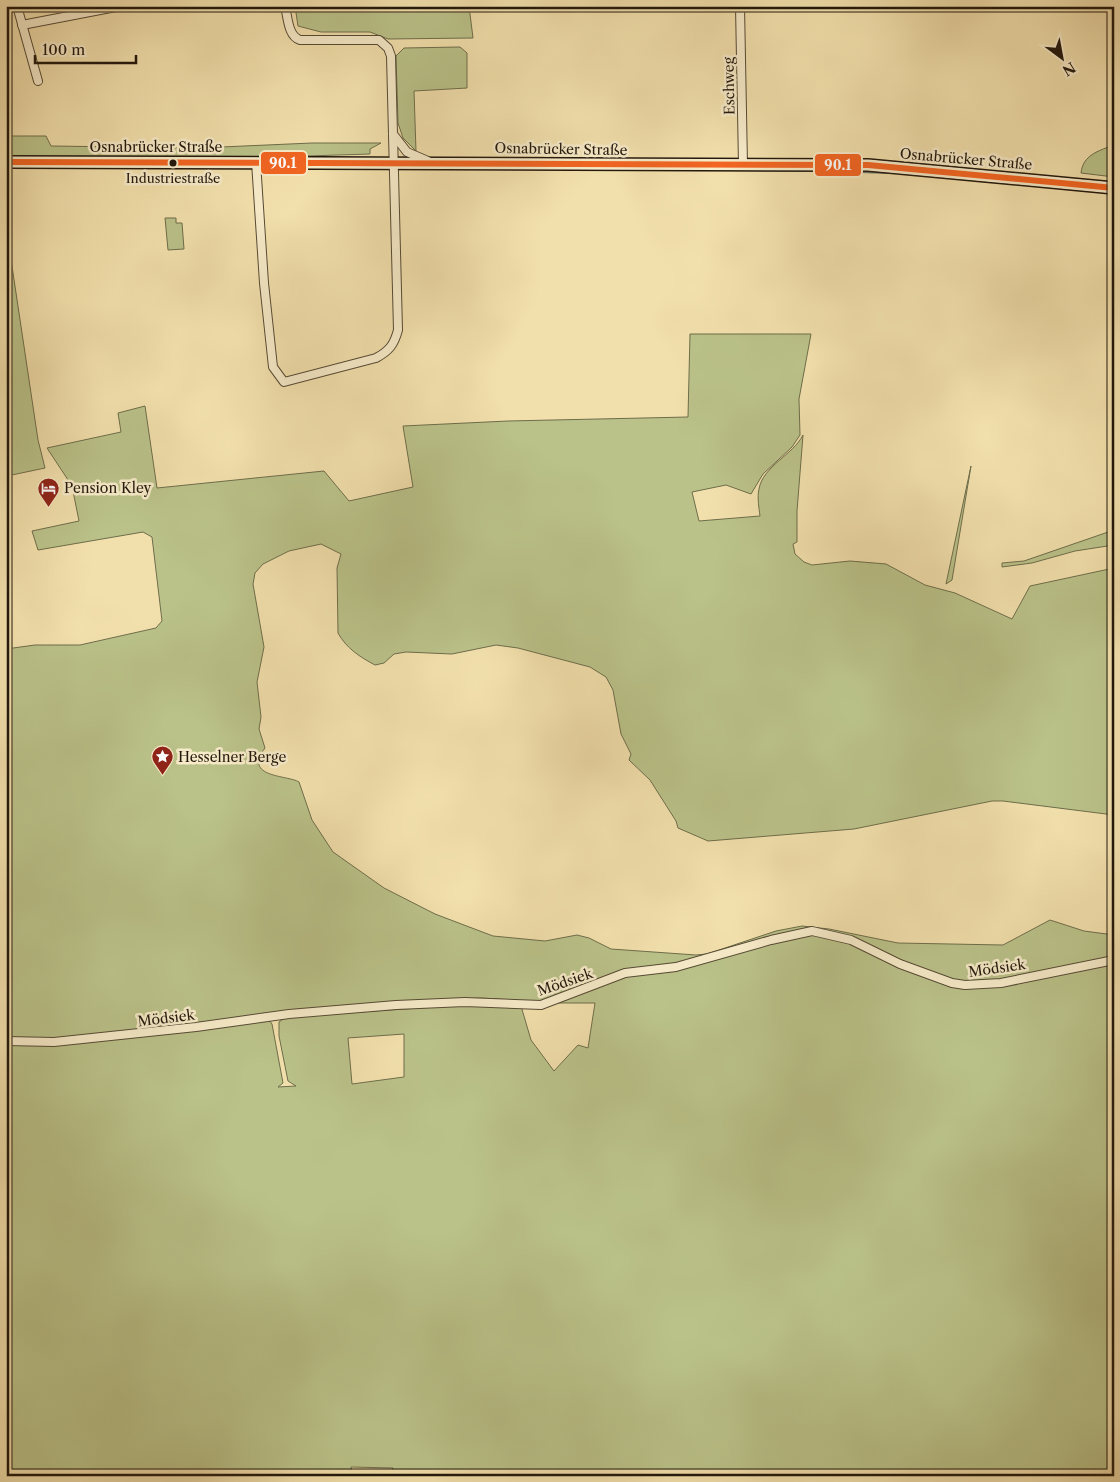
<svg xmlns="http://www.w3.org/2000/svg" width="1120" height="1482" font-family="'Libre Caslon Text',serif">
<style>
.green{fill:#bac289;stroke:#6e6d4b;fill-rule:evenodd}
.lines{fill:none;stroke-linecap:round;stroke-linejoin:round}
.stream{stroke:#6b7a6f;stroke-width:2}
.street-casing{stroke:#564a35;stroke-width:10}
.secondary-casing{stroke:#22180d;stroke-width:14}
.street{stroke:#f7ebc9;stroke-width:8}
.secondary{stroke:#f7ebc9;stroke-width:11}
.bus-1-casing{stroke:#f7ebc9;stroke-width:10}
.bus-1{stroke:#f26522;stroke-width:6}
.bus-dot{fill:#22180d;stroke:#f7ebc9;stroke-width:2}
.labels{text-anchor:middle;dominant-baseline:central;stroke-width:5;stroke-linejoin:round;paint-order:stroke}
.bus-label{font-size:13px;fill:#22180d;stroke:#f7ebc9}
.street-label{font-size:14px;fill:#22180d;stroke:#f7ebc9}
.poi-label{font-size:14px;fill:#22180d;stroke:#f7ebc9;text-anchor:start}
.line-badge{stroke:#f7ebc9;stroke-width:2}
.badge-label{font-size:14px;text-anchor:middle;font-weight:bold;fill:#fff}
</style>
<rect width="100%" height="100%" fill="#f2e0ac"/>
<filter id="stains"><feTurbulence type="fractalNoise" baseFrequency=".004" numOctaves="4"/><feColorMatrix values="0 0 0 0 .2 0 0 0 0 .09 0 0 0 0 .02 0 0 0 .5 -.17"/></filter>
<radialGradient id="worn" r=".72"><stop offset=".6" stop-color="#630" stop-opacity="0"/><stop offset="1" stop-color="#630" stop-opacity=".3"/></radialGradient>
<g class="green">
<polygon points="295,6 469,6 473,38 388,39 370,32 321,32 298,26"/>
<polygon points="460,47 467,53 467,88 414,91 416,151 403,138 398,123 396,56 404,48"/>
<polygon points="6,136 46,136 51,146 199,148 312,143 381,143 370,149 370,154 212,159 6,156"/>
<path d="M1114,145V177L1081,173C1083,155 1098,151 1114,145Z"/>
<polygon points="165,218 176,218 176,223 182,223 184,249 168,250"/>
<polygon points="6,226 38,440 45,468 7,476"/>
<path d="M690,334H811L799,399L800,435L792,447L763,474L751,494L726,485L692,492L699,521L760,516C759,508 757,497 759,489C763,466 793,455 803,435L797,511V542L793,544L795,554L804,562L812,565L850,561L886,564L925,585L955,593L1012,619L1030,586L1114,568V815L1003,801H992L854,829L708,841L678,828L676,821L650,780L629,760L631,754L621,734L613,690L606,677L590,667L518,648L496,645L452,654L406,652L394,654L384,663L375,665C360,657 346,648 338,633L337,568L341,554L321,544L289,551L263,564L255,573L253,584L264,647L257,682L261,717L259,729L265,748C242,778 288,775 299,782L312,820L333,852L384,888L435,914L493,936L545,941L577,935L589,938L611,949L696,955L707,954L776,931L802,926L829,929L898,943L1003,945L1050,920L1084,931L1114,935V1476H392L393,1468L351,1467L352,1476H6V649L35,645H80L156,628L162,621L152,537L143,532L38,550L32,531L79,521L72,486L47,448L121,432L118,413L145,406L157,488L324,471L349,501L413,487L403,426L508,421L688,417ZM482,998L539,1002L552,998L554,1003H595L588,1048L578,1045L554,1071L531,1040L521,1006H449L286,1017L279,1022V1036L288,1081L296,1086L278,1087L283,1083L272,1024L269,1020L127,1035L277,1013L397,1002ZM404,1034V1077L352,1084L348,1038Z"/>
<polygon points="971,466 952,580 946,584"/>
<polygon points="1114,530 1114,545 1075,551 1032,563 1002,567 1002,563 1024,561"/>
</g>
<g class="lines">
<g class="stream">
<polyline points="264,169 279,169"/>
<polyline points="363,169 369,169"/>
<polyline points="432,169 442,169"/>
<polyline points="516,169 538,169"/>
<polyline points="575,170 611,170"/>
<polyline points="703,170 740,170"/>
<polyline points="746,170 816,171"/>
<polyline points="828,171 890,173"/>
</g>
<defs>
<g id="street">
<polyline points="17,6 38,81"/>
<polyline points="740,6 743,165"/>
<polyline points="22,25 121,6"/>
<polyline points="393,134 407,152 428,161"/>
<path d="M256,162L264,283L273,367L284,382L376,358C389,351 394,345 398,330L391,56L388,48L379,40H300C288,36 288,18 285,6"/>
<polyline points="6,1041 54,1042 196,1027 289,1014 396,1005 465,1002 541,1005 625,973 676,967 771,940 812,931 851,940 900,964 952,983 965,985 1001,983 1114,960"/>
</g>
<polyline id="secondary" points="6,162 868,165 1114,188"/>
</defs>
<use href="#street" class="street-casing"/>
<use href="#secondary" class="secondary-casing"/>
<use href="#street" class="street"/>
<use href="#secondary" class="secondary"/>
<defs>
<polyline id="bus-1" points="6,162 868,165 1114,188"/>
</defs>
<use href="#bus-1" class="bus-1-casing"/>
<use href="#bus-1" class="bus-1"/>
</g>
<defs>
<symbol id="hotel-pin" viewBox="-11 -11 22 30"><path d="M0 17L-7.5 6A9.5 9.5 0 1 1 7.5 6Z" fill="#8f2418" stroke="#f7ebc9"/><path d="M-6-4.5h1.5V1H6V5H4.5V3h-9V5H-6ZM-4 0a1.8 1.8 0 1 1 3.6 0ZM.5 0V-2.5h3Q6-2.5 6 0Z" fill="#fff"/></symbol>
<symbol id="sight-pin" viewBox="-11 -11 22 30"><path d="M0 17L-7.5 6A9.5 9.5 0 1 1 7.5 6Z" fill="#8f2418" stroke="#f7ebc9"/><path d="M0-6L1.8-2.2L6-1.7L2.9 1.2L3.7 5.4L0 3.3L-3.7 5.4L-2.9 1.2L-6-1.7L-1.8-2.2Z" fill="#fff"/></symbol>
</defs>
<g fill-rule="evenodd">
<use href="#hotel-pin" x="36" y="476" width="25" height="34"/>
<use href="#sight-pin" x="150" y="744" width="25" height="34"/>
</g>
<circle class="bus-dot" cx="173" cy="163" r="4.5"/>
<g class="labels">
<g class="bus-label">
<text x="173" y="178">Industriestraße</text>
</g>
<g class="street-label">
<text transform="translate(729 86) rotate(-91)">Eschweg</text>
<text x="156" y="147">Osnabrücker Straße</text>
<text transform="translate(561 149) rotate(1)">Osnabrücker Straße</text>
<text transform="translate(966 159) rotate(5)">Osnabrücker Straße</text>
<text transform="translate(997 968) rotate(-8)">Mödsiek</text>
<text transform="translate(565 982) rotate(-19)">Mödsiek</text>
<text transform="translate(166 1018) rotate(-7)">Mödsiek</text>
</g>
<g class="poi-label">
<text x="64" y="488">Pension Kley</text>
<text x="178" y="757">Hesselner Berge</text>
</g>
</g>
<g class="line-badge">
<rect x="260" y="151" width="47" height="24" rx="5" fill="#f26522"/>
<rect x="814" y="153" width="48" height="24" rx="5" fill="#f26522"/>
</g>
<g class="badge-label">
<text x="283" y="168">90.1</text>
<text x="838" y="170">90.1</text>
</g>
<rect width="1120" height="1482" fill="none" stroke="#f2e0ac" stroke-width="25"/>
<rect x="8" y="8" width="1105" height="1467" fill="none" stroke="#22180d" stroke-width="2.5"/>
<rect x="12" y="12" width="1095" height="1457" fill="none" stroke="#22180d"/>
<g transform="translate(1062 58) rotate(148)" stroke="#f7ebc9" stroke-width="4" paint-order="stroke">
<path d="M0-4L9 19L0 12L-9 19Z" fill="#22180d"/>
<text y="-8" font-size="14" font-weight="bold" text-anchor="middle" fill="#22180d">N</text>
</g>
<path d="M35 55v8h101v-8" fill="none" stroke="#22180d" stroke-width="2.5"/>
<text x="42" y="55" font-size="15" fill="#22180d" stroke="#f7ebc9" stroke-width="4" paint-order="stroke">100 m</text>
<rect width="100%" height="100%" filter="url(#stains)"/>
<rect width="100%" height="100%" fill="url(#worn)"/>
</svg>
